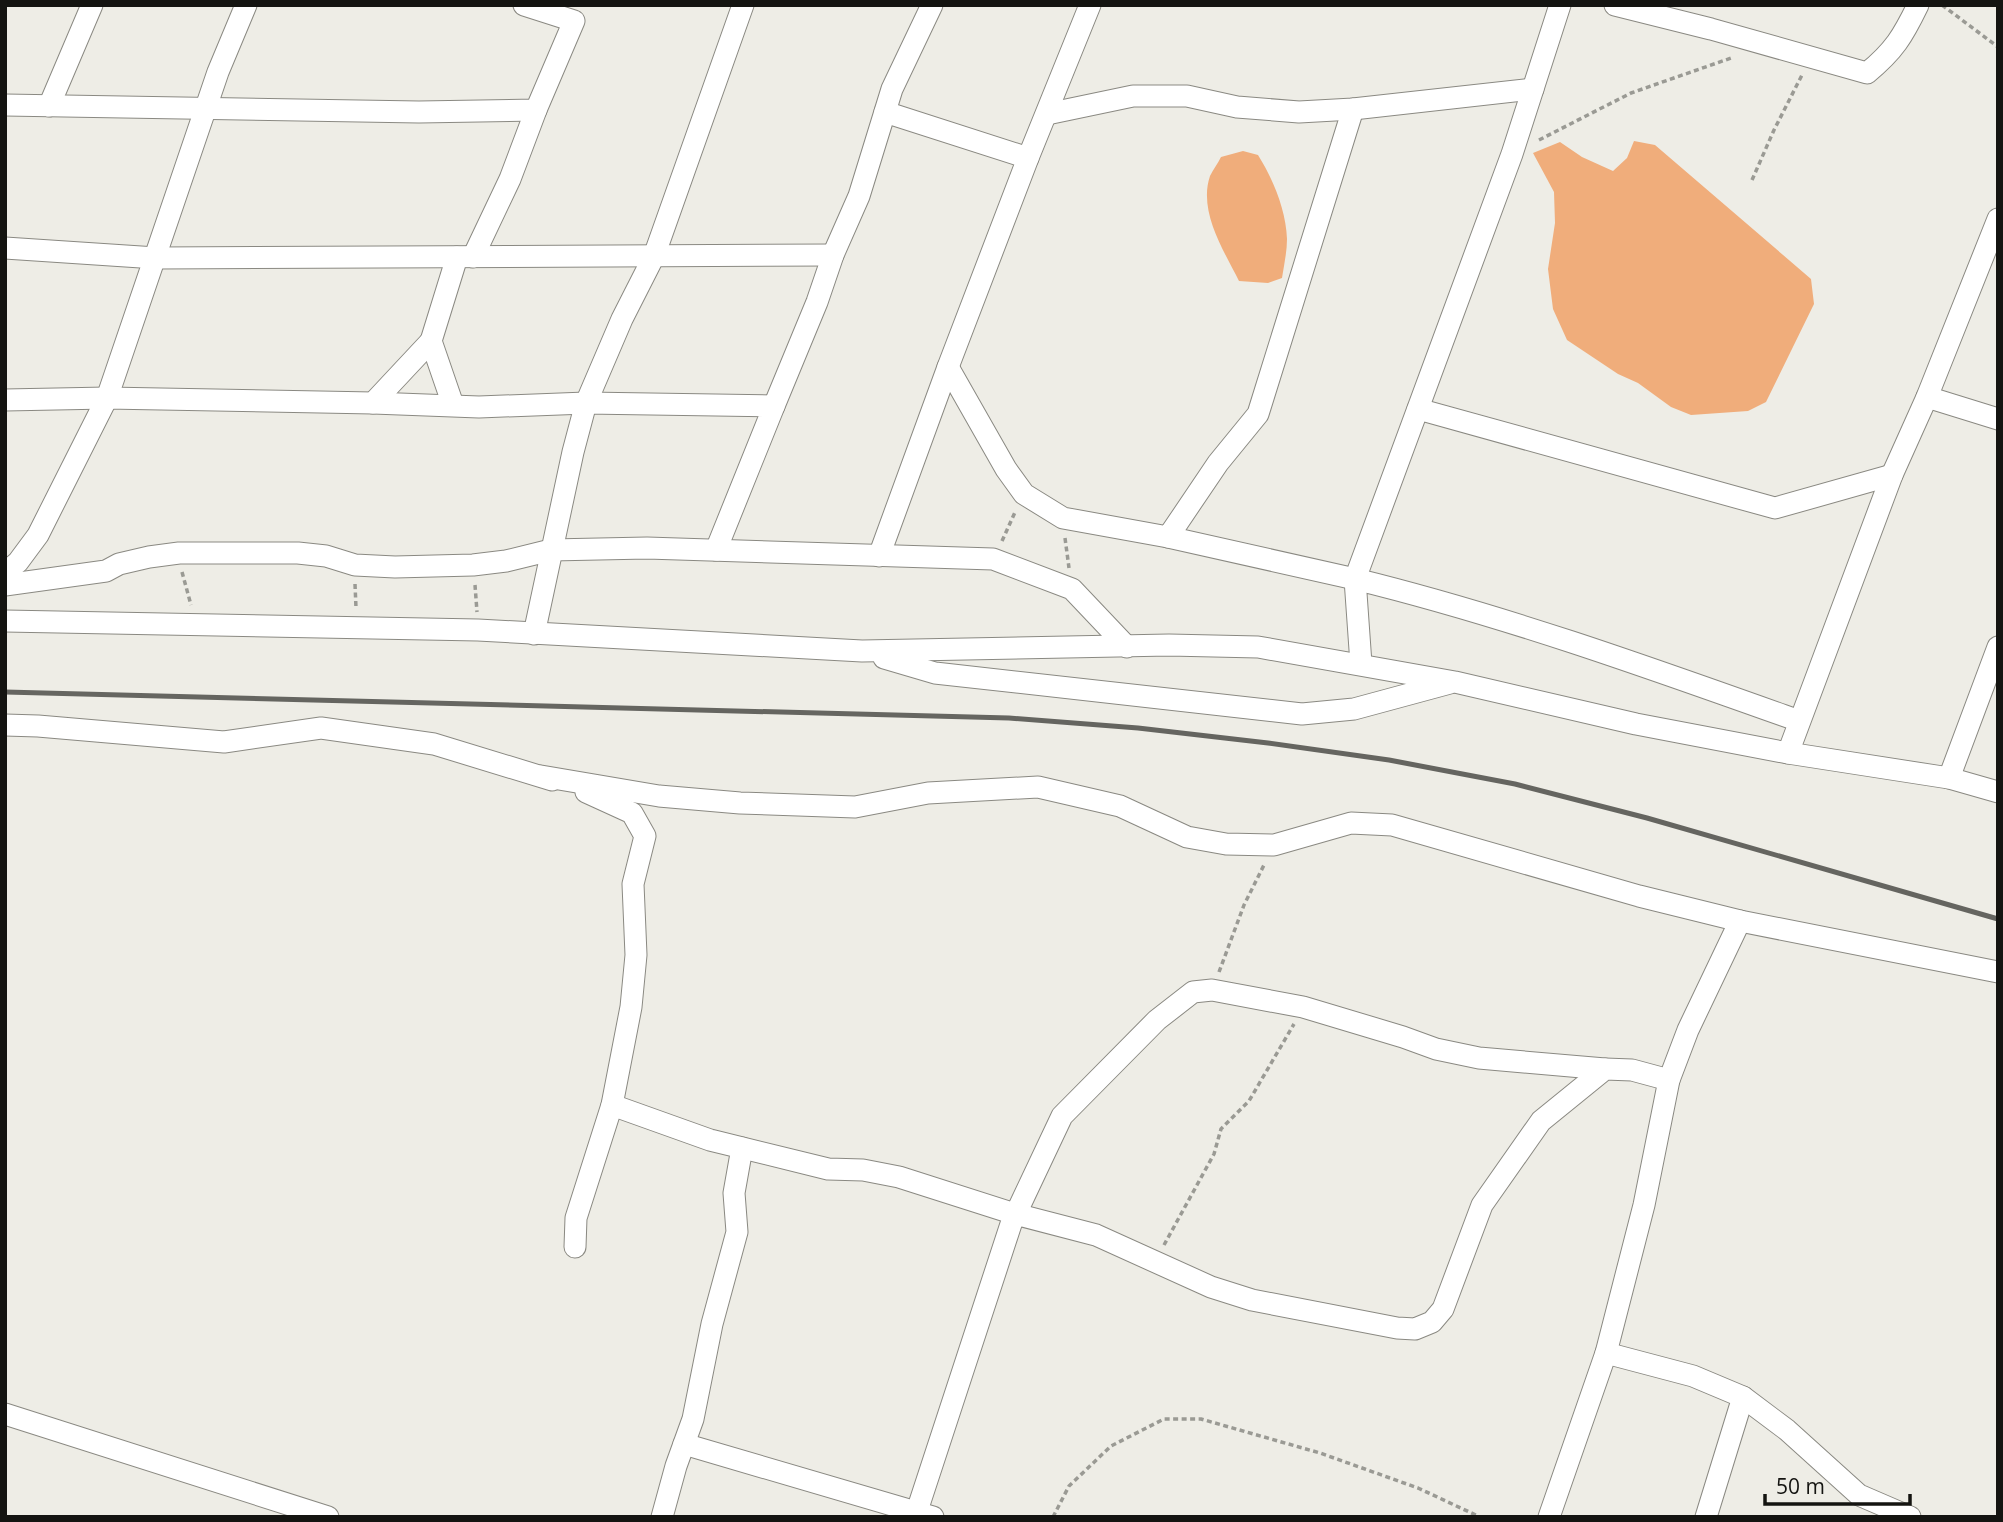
<svg xmlns="http://www.w3.org/2000/svg" width="2003" height="1522" font-family="'Open Sans',sans-serif">
<style>
.green{fill:#f0ad7b}
.lines{fill:none;stroke-linecap:round;stroke-linejoin:round}
.street-casing{stroke:#8a8982;stroke-width:23}
.path{stroke:#9a9a94;stroke-width:3.5;stroke-dasharray:5 3.5;stroke-linecap:butt}
.street{stroke:#fff;stroke-width:21}
.rail{stroke:#656560;stroke-width:5}
</style>
<rect width="100%" height="100%" fill="#eeede6"/>
<g class="green">
<polygon points="1634,141 1655,145 1811,279 1814,304 1766,402 1748,411 1691,415 1671,407 1638,383 1618,374 1567,340 1553,309 1548,269 1555,223 1554,192 1533,153 1560,142 1582,157 1613,171 1627,158"/>
<path d="M1243,151L1258,155C1273,179 1286,210 1287,239C1287,252 1284,265 1282,278L1268,283L1239,281C1224,251 1198,211 1210,176C1213,170 1218,163 1221,157Z"/>
</g>
<g class="lines">
<defs>
<g id="street">
<path d="M1615,5L1711,29L1867,73C1894,51 1903,36 1918,5"/>
<polyline points="5,105 419,112 536,110 574,21 524,5"/>
<polyline points="49,106 92,5"/>
<polyline points="885,112 1028,158"/>
<polyline points="1047,114 1133,96 1187,96 1237,107 1299,112 1353,109 1533,89"/>
<polyline points="5,248 156,258 833,255"/>
<polyline points="473,257 510,179 536,110"/>
<polyline points="948,367 1028,158 1090,5"/>
<polyline points="1927,397 1998,419"/>
<polyline points="5,400 107,398 373,403 431,341"/>
<polyline points="373,403 479,407 586,403 774,406 716,550"/>
<polyline points="453,405 431,341 457,257"/>
<polyline points="774,406 817,302 833,255 859,196 892,89 932,5"/>
<polyline points="1418,409 1775,508 1892,475"/>
<polyline points="1168,537 1355,579 1512,154 1560,5"/>
<polyline points="879,556 948,367 1006,469 1024,494 1063,518 1168,537 1218,463 1258,414 1353,109"/>
<polyline points="5,573 18,562 38,535 107,398 218,72 246,5"/>
<polyline points="5,585 106,571 119,564 149,557 179,553 298,553 326,556 355,565 395,567 473,565 506,561 551,550 647,548 993,559 1072,589 1127,647"/>
<polyline points="5,621 478,630 862,651 1169,645 1258,647 1455,682 1636,724 1788,753 1949,778 1998,792"/>
<polyline points="534,634 573,452 586,403 622,319 654,256 743,5"/>
<polyline points="884,658 935,673 1302,714 1354,709 1450,683"/>
<path d="M1361,664L1355,579C1506,616 1653,669 1799,721"/>
<polyline points="5,725 38,726 224,742 321,728 434,744 552,780"/>
<polyline points="1788,753 1892,475 1927,397 1998,219"/>
<polyline points="541,776 659,796 740,803 855,807 928,793 1038,787 1120,806 1187,837 1226,844 1274,845 1351,823 1392,825 1639,896 1740,921 1998,972"/>
<polyline points="1949,778 1998,647"/>
<polyline points="612,1105 710,1140 828,1169 863,1170 899,1177 1015,1214 1096,1235 1211,1287 1252,1300 1397,1328 1415,1329 1432,1322 1443,1309 1482,1205 1541,1121 1605,1069 1632,1070 1669,1080"/>
<polyline points="575,1247 576,1218 612,1105 631,1007 636,955 633,884 645,836 632,813 586,792"/>
<polyline points="1606,1353 1693,1376 1743,1397 1787,1430 1859,1495 1910,1517"/>
<polyline points="5,1414 328,1517"/>
<polyline points="684,1444 933,1517"/>
<polyline points="662,1517 676,1466 693,1419 712,1324 737,1232 734,1193 742,1148"/>
<polyline points="915,1517 1011,1224 1062,1116 1157,1020 1193,992 1212,990 1303,1007 1403,1037 1436,1049 1479,1058 1605,1069"/>
<polyline points="1549,1517 1606,1353 1644,1205 1669,1080 1688,1030 1740,921"/>
<polyline points="1706,1517 1743,1397"/>
</g>
</defs>
<use href="#street" class="street-casing"/>
<g class="path">
<polyline points="1942,5 1998,47"/>
<polyline points="1539,140 1631,93 1734,57"/>
<polyline points="1752,180 1774,130 1802,75"/>
<polyline points="1065,538 1069,568"/>
<polyline points="1002,541 1016,510"/>
<polyline points="182,572 191,605"/>
<polyline points="355,584 356,608"/>
<polyline points="475,585 477,612"/>
<polyline points="1219,972 1244,905 1265,863"/>
<polyline points="1164,1245 1214,1154 1221,1129 1249,1101 1294,1024"/>
<polyline points="1053,1517 1069,1486 1111,1446 1164,1419 1201,1419 1320,1453 1418,1488 1480,1517"/>
</g>
<use href="#street" class="street"/>
<polyline class="rail" points="5,692 1009,718 1138,728 1268,743 1389,760 1515,784 1647,818 1998,919"/>
</g>
<rect width="2003" height="1522" fill="none" stroke="#141411" stroke-width="14"/>
<path d="M1765 1494v10h145v-10" fill="none" stroke="#141411" stroke-width="3.5"/>
<text x="1776" y="1494" font-size="21" fill="#141411" stroke="#eeede6" stroke-width="5" paint-order="stroke">50 m</text>
</svg>
